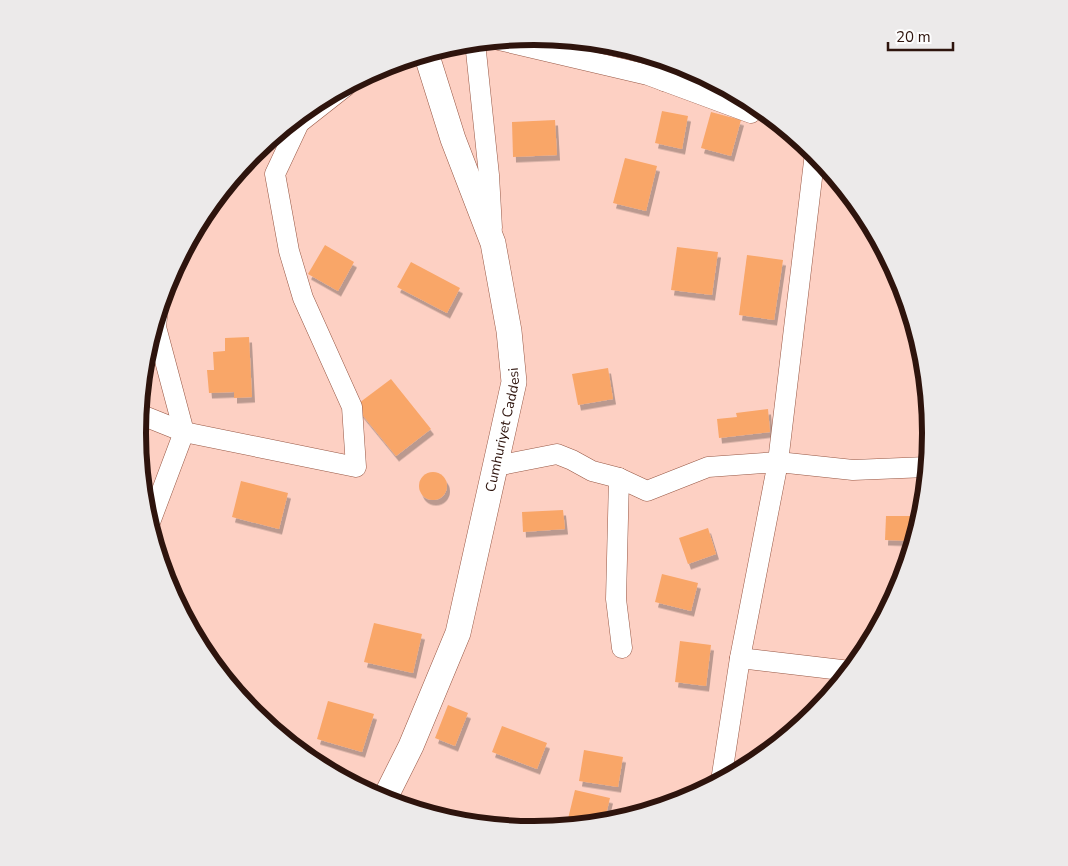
<svg xmlns="http://www.w3.org/2000/svg" width="1068" height="866" font-family="'Nunito Sans',sans-serif">
<style>
.building{fill:#f9a668;filter:url(#shadow)}
.lines{fill:none;stroke-linecap:round;stroke-linejoin:round}
.minor-casing{stroke:#975744;stroke-width:21}
.tertiary-casing{stroke:#975744;stroke-width:26}
.minor{stroke:#fff;stroke-width:20}
.tertiary{stroke:#fff;stroke-width:25}
.labels{text-anchor:middle;dominant-baseline:central;stroke-width:4.5;stroke-linejoin:round;paint-order:stroke}
.street-label{font-size:14px;fill:#2e140d;stroke:#fdfdfd}
.rim{fill:none;stroke:#2e140d;stroke-width:6}
</style>
<defs>
<filter id="shadow"><feDropShadow dx="3" dy="5.5" stdDeviation="0" flood-color="#0004"/></filter>
</defs>
<rect width="100%" height="100%" fill="#fdd0c3"/>
<g class="building">
<polygon points="662,111 688,116 682,149 655,143"/>
<polygon points="711,112 741,120 731,156 701,148"/>
<polygon points="555,120 557,155 513,157 512,122"/>
<polygon points="625,158 657,166 646,211 613,203"/>
<polygon points="325,245 354,262 338,291 308,274"/>
<polygon points="677,247 718,252 712,295 671,290"/>
<polygon points="747,255 783,260 774,320 739,315"/>
<polygon points="411,262 460,288 447,313 397,287"/>
<polygon points="249,337 252,397 234,398 234,392 209,393 207,370 214,370 213,352 225,351 225,338"/>
<polygon points="608,368 613,399 578,405 572,374"/>
<polygon points="391,379 431,429 396,456 355,406"/>
<polygon points="768,409 770,432 719,438 717,419 737,417 736,413"/>
<circle cx="433" cy="486" r="14"/>
<polygon points="241,481 288,493 279,529 232,517"/>
<polygon points="563,510 565,529 523,532 522,512"/>
<polygon points="886,516 921,516 914,541 885,540"/>
<polygon points="708,528 716,554 688,564 679,538"/>
<polygon points="662,574 698,583 691,611 655,602"/>
<polygon points="374,623 422,634 413,673 364,662"/>
<polygon points="680,641 711,645 706,686 675,682"/>
<polygon points="328,701 374,714 362,752 317,739"/>
<polygon points="448,705 468,713 455,746 435,738"/>
<polygon points="502,726 547,743 537,769 492,752"/>
<polygon points="584,750 623,757 618,787 579,781"/>
<polygon points="575,790 610,798 604,823 566,827"/>
</g>
<g class="lines">
<defs>
<g id="minor">
<polyline points="499,40 648,75 751,113"/>
<polyline points="475,42 489,175 492,228"/>
<polyline points="664,81 670,62"/>
<polyline points="157,317 156,327 184,432 356,467 352,407 303,298 289,251 275,174 299,123 346,86"/>
<polyline points="139,414 184,432 149,525"/>
<polyline points="496,466 557,454 572,460 592,471 619,478 647,491 708,467 778,462 853,470 927,467"/>
<polyline points="619,478 616,599 622,648"/>
<polyline points="740,658 850,671"/>
<polyline points="721,781 740,658 778,462 815,153"/>
</g>
<g id="tertiary">
<path id="s1" d="M384,800L411,746L458,633L514,382L509,331L493,243L453,139L426,53"/>
</g>
</defs>
<use href="#minor" class="minor-casing"/>
<use href="#tertiary" class="tertiary-casing"/>
<use href="#minor" class="minor"/>
<use href="#tertiary" class="tertiary"/>
</g>
<g class="labels">
<g class="street-label">
<text stroke="none"><textPath href="#s1" startOffset="391">Cumhuriyet Caddesi</textPath></text>
</g>
</g>
<path d="M0 0H1068V866H0ZM146 433a388 388 0 1 1 776 0a388 388 0 1 1-776 0Z" fill="#eceaea" fill-rule="evenodd"/>
<path class="rim" d="M146 433a388 388 0 1 1 776 0a388 388 0 1 1-776 0Z"/>
<path d="M888 42v8h65v-8" fill="none" stroke="#2e140d" stroke-width="2.5"/>
<text x="896" y="42" font-size="15" fill="#2e140d" stroke="#fdfdfd" stroke-width="4" paint-order="stroke">20 m</text>
</svg>
